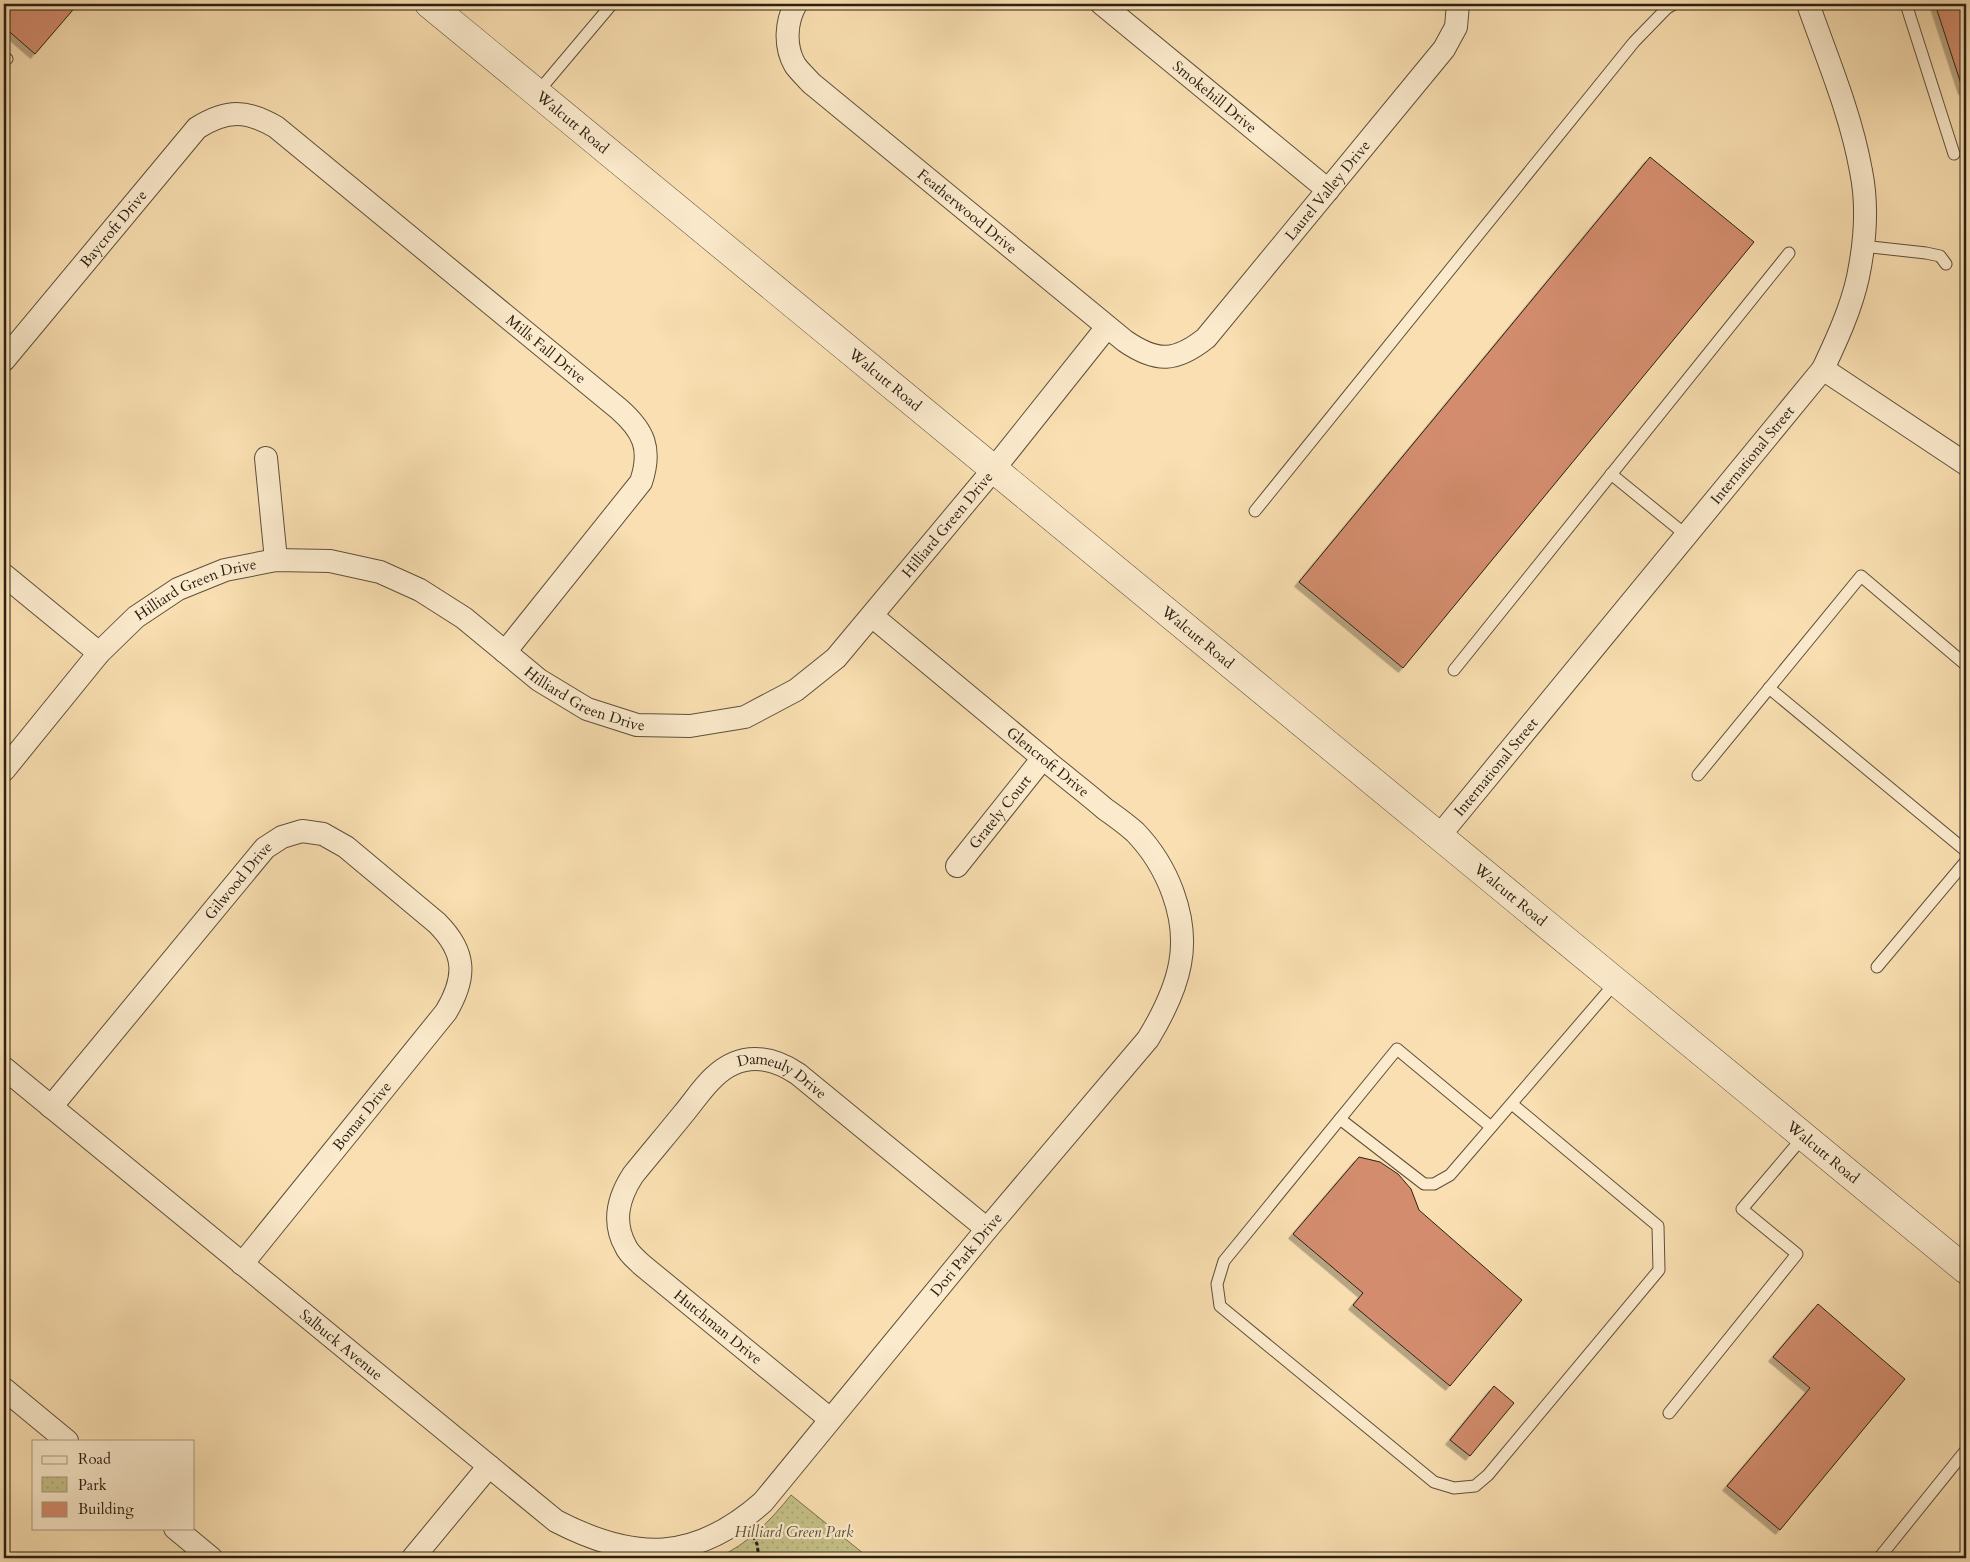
<svg xmlns="http://www.w3.org/2000/svg" width="1970" height="1562" font-family="Cardo,serif">
<style>
.park{fill:url(#park-dots);stroke:#78704e}
.building{fill:#d38d6e;stroke:#2b2014;filter:url(#shadow)}
.lines{fill:none;stroke-linecap:round;stroke-linejoin:round}
.service-casing{stroke:#5e503b;stroke-width:13}
.minor-casing{stroke:#5e503b;stroke-width:24}
.tertiary-casing{stroke:#5e503b;stroke-width:29}
.path{stroke:#2b2014;stroke-width:3;stroke-dasharray:4 2.5;stroke-linecap:butt}
.service{stroke:#fbeacc;stroke-width:11}
.minor{stroke:#fbeacc;stroke-width:22}
.tertiary{stroke:#fbeacc;stroke-width:28}
.labels{text-anchor:middle;dominant-baseline:central;stroke-width:4.5;stroke-linejoin:round;paint-order:stroke}
.street-label{font-size:15px;fill:#2b2014;stroke:#fbeacc}
.park-label{font-size:15px;font-style:italic;fill:#595036;stroke:#fbeacc}
</style>
<defs>
<pattern id="park-dots" width="8" height="8" patternUnits="userSpaceOnUse" patternTransform="scale(1.25)"><rect width="8" height="8" fill="#c5c087"/><path d="M2 2h.1M6 6h.1" fill="none" stroke="#a9a574" stroke-width="1.8" stroke-linecap="round"/></pattern>
<filter id="shadow"><feDropShadow dx="-4.5" dy="4.5" stdDeviation="0" flood-color="#0004"/></filter>
</defs>
<rect width="100%" height="100%" fill="#f9dfb1"/>
<filter id="stains"><feTurbulence type="fractalNoise" baseFrequency=".004" numOctaves="4"/><feColorMatrix values="0 0 0 0 .2 0 0 0 0 .09 0 0 0 0 .02 0 0 0 .5 -.17"/></filter>
<radialGradient id="worn" r=".72"><stop offset=".6" stop-color="#630" stop-opacity="0"/><stop offset="1" stop-color="#630" stop-opacity=".3"/></radialGradient>
<path class="park" d="M791,1495L869,1558H717C748,1544 770,1521 791,1495Z"/>
<g class="building">
<polygon points="4,4 78,4 35,54 4,27"/>
<polygon points="1935,4 1966,4 1966,90 1963,90"/>
<polygon points="1650,157 1754,242 1403,668 1299,582"/>
<polygon points="1359,1157 1380,1162 1398,1174 1411,1189 1419,1210 1522,1300 1450,1386 1353,1305 1363,1293 1293,1234"/>
<polygon points="1818,1304 1905,1379 1780,1530 1727,1486 1810,1388 1773,1357"/>
<polygon points="1494,1386 1514,1403 1470,1456 1450,1440"/>
</g>
<g class="lines">
<defs>
<g id="service">
<polyline points="1906,4 1954,154"/>
<polyline points="4,57 7,59"/>
<polyline points="537,93 612,4"/>
<polyline points="1862,246 1926,253 1940,256 1946,264"/>
<polyline points="1611,474 1686,535"/>
<polyline points="1255,511 1634,42 1667,8 1674,4"/>
<polyline points="1454,670 1789,253"/>
<polyline points="1769,688 1966,851"/>
<polyline points="1698,775 1861,576 1966,665"/>
<polyline points="1877,967 1966,861"/>
<polyline points="1340,1119 1424,1184 1434,1184 1450,1175 1616,982"/>
<polyline points="1491,1127 1397,1049 1224,1261 1217,1284 1220,1306 1434,1482 1454,1488 1475,1486 1488,1475 1659,1270 1658,1226 1512,1104"/>
<polyline points="1669,1413 1797,1254 1742,1209 1804,1136"/>
<polyline points="1879,1558 1966,1450"/>
</g>
<g id="minor">
<path id="s1" d="M796,4C786,21 784,46 795,65C799,71 806,77 811,83L1125,341C1157,363 1176,362 1206,338L1444,49L1456,27L1458,4"/>
<path id="s2" d="M1102,4L1328,190"/>
<path id="s3" d="M4,360L197,128C227,109 247,110 276,127L619,409C644,431 652,449 641,482L505,652"/>
<polyline points="1823,369 1966,464"/>
<polyline points="266,458 276,560"/>
<polyline points="4,575 99,653"/>
<path id="s4" d="M4,770L99,653L136,617L178,589L225,570L276,560L330,561L380,572L420,590L464,618L539,680L587,709L637,725L690,726L745,717L796,690L836,658L993,470L1107,327"/>
<path id="s5" d="M1440,835L1823,369C1837,339 1851,309 1858,277C1865,243 1868,205 1861,171C1851,114 1827,58 1808,4"/>
<path id="s6" d="M957,866L1043,758"/>
<path id="s7" d="M4,1068L556,1521C635,1562 695,1562 763,1502L987,1229L1148,1039C1162,1016 1175,991 1180,964C1189,917 1167,865 1135,832C1126,824 1115,816 1105,809C1083,790 1060,773 1038,754C983,708 927,662 872,616"/>
<path id="s8" d="M51,1107L265,848L282,837L302,831L323,834L346,847L437,923C466,952 467,977 446,1012L242,1264"/>
<polyline points="4,1389 67,1441"/>
<path id="s9" d="M830,1419L642,1265C637,1260 629,1254 626,1247C612,1222 618,1198 633,1175C650,1154 667,1134 684,1113C694,1101 703,1087 714,1077C740,1052 770,1055 798,1074L987,1229"/>
<polyline points="175,1528 211,1558"/>
<polyline points="413,1558 489,1466"/>
</g>
<g id="tertiary">
<path id="s10" d="M429,4L1966,1270"/>
</g>
</defs>
<use href="#service" class="service-casing"/>
<use href="#minor" class="minor-casing"/>
<use href="#tertiary" class="tertiary-casing"/>
<polyline class="path" points="753,1536 757,1544 759,1558"/>
<use href="#service" class="service"/>
<use href="#minor" class="minor"/>
<use href="#tertiary" class="tertiary"/>
</g>
<g class="labels">
<g class="street-label">
<text stroke="none"><textPath href="#s2" startOffset="146">Smokehill Drive</textPath></text>
<text stroke="none"><textPath href="#s10" startOffset="186">Walcutt Road</textPath></text>
<text stroke="none"><textPath href="#s1" startOffset="775">Laurel Valley Drive</textPath></text>
<text stroke="none"><textPath href="#s1" startOffset="290">Featherwood Drive</textPath></text>
<text stroke="none"><textPath href="#s3" startOffset="171">Baycroft Drive</textPath></text>
<text stroke="none"><textPath href="#s3" startOffset="736">Mills Fall Drive</textPath></text>
<text stroke="none"><textPath href="#s10" startOffset="591">Walcutt Road</textPath></text>
<text stroke="none"><textPath href="#s5" startOffset="492">International Street</textPath></text>
<text stroke="none"><textPath href="#s4" startOffset="1154">Hilliard Green Drive</textPath></text>
<text stroke="none"><textPath href="#s4" startOffset="269">Hilliard Green Drive</textPath></text>
<text stroke="none"><textPath href="#s10" startOffset="996">Walcutt Road</textPath></text>
<text stroke="none"><textPath href="#s4" startOffset="704">Hilliard Green Drive</textPath></text>
<text transform="translate(1048 762) rotate(39)">Glencroft Drive</text>
<text stroke="none"><textPath href="#s5" startOffset="88">International Street</textPath></text>
<text stroke="none"><textPath href="#s6" startOffset="69">Grately Court</textPath></text>
<text stroke="none"><textPath href="#s8" startOffset="294">Gilwood Drive</textPath></text>
<text stroke="none"><textPath href="#s10" startOffset="1401">Walcutt Road</textPath></text>
<text stroke="none"><textPath href="#s9" startOffset="548">Dameuly Drive</textPath></text>
<text transform="translate(362 1116) rotate(-51)">Bomar Drive</text>
<text stroke="none"><textPath href="#s10" startOffset="1806">Walcutt Road</textPath></text>
<text stroke="none"><textPath href="#s7" startOffset="1259">Dori Park Drive</textPath></text>
<text transform="translate(718 1327) rotate(39)">Hutchman Drive</text>
<text stroke="none"><textPath href="#s7" startOffset="436">Salbuck Avenue</textPath></text>
</g>
<g class="park-label">
<text x="794" y="1532">Hilliard Green Park</text>
</g>
</g>
<rect width="1970" height="1562" fill="none" stroke="#f9dfb1" stroke-width="20"/>
<rect x="5" y="5" width="1960" height="1552" fill="none" stroke="#2b2014" stroke-width="2.5"/>
<rect x="10" y="10" width="1950" height="1542" fill="none" stroke="#2b2014"/>
<rect x="32" y="1440" width="162" height="90" fill="#fbeacc" stroke="#a89982"/>
<rect x="42" y="1456" width="25" height="8" fill="#fbeacc" stroke="#a89982"/>
<text x="78" y="1464" font-size="15" fill="#2b2014">Road</text>
<rect x="42" y="1477" width="25" height="15" fill="url(#park-dots)" stroke="#a89982"/>
<text x="78" y="1490" font-size="15" fill="#2b2014">Park</text>
<rect x="42" y="1502" width="25" height="15" fill="#d38d6e" stroke="#a89982"/>
<text x="78" y="1514" font-size="15" fill="#2b2014">Building</text>
<rect width="100%" height="100%" filter="url(#stains)"/>
<rect width="100%" height="100%" fill="url(#worn)"/>
</svg>
